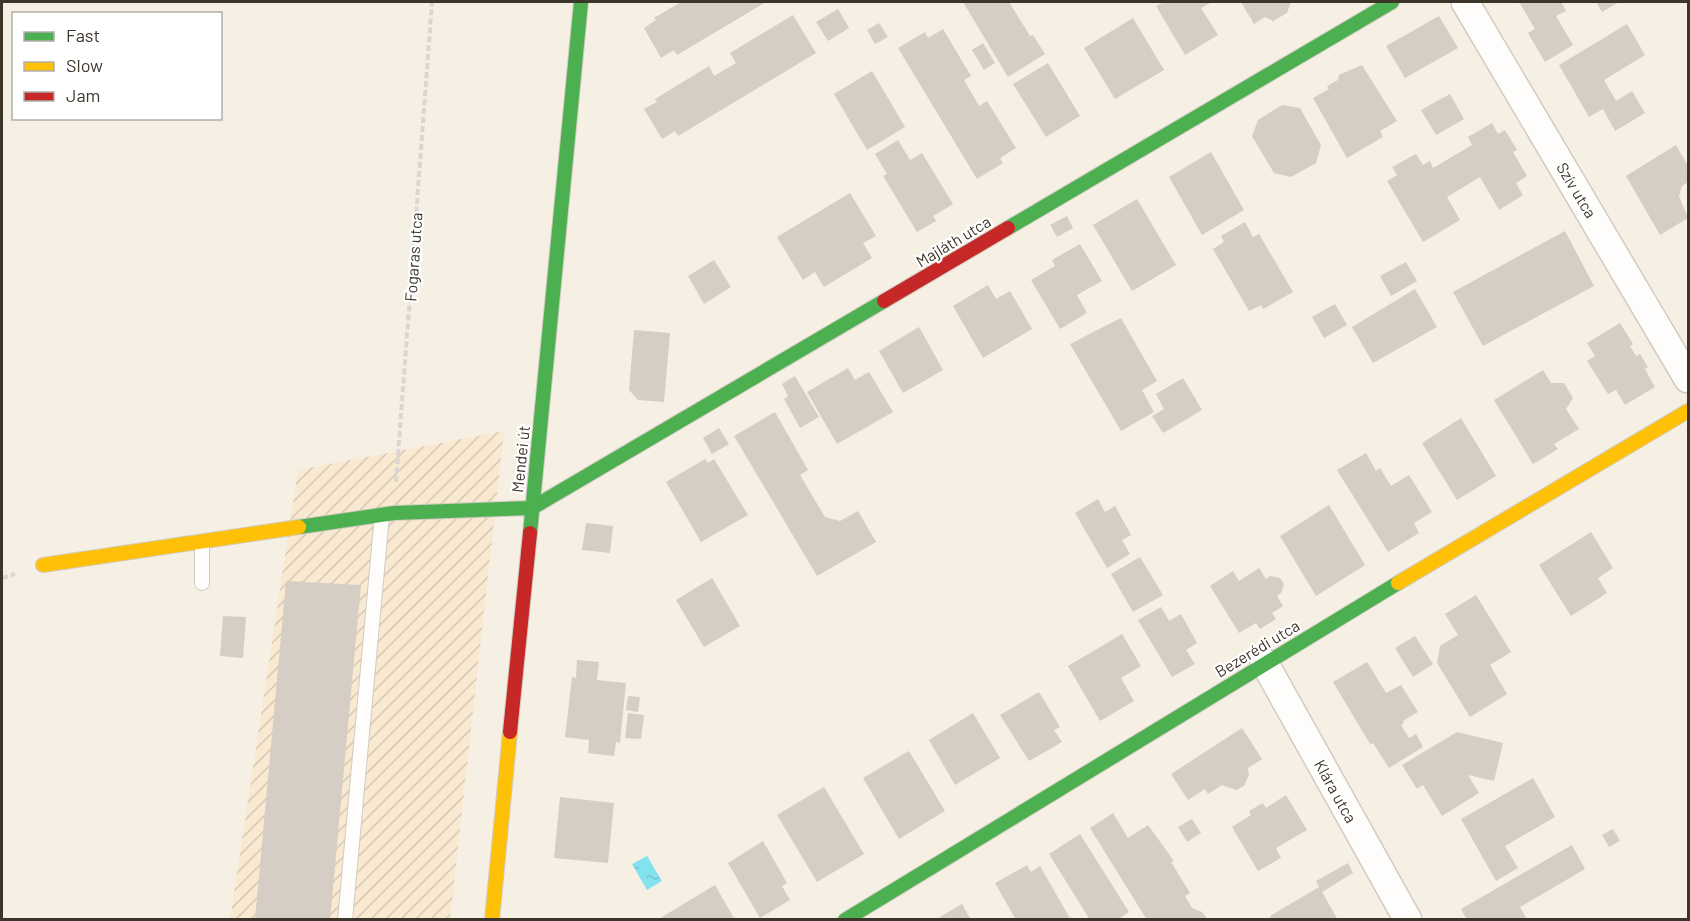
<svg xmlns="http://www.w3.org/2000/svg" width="1690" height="921" font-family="Barlow,sans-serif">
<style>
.industrial{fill:url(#industrial-furrows)}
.water{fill:url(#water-ripples)}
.building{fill:#d6cdc5}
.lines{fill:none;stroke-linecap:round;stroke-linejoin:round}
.lane-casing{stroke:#d1cbc1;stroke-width:16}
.street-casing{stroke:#d1cbc1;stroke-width:30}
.fast-casing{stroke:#d1cbc1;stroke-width:16}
.slow-casing{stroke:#d1cbc1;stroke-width:16}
.jam-casing{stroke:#d1cbc1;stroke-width:16}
.path{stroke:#d9d6d3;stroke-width:4;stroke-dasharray:6 3;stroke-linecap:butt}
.lane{stroke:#fefdfb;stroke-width:14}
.street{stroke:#fefdfb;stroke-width:27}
.fast{stroke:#4caf50;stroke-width:14}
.slow{stroke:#ffc107;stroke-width:14}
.jam{stroke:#c62828;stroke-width:14}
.labels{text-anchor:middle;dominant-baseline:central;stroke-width:4.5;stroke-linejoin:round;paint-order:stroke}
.street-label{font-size:16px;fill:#3c352a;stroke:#fff}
</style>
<defs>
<pattern id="industrial-furrows" width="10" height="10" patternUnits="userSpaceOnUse" patternTransform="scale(1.5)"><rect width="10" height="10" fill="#f9e9d1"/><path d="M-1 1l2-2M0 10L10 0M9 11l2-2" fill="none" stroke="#d6c8b4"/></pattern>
<pattern id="water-ripples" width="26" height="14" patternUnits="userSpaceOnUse" patternTransform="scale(1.5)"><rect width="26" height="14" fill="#82e2ee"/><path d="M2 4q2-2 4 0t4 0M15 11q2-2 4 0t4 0" fill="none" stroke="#71c2cc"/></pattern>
</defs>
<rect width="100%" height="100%" fill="#f6efe3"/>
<polygon class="industrial" points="504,431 450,919 230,920 298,470"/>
<polygon class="water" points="647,856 662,881 647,890 632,864"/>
<g class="building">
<polygon points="681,2 766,2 677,55 674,50 661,58 644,28 656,20 654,18"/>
<polygon points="963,2 1009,2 1030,36 1033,35 1045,54 1008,77"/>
<polygon points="1164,2 1212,2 1201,8 1218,35 1185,55 1156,6"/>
<polygon points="1241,2 1291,2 1287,13 1273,21 1265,17 1254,24"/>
<polygon points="1519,2 1561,2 1566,11 1556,16 1573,45 1545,62 1528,33 1535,29"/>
<polygon points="1596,2 1619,2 1602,12"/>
<polygon points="838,9 849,28 828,41 816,22"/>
<polygon points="793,15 816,53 678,136 675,131 662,139 644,109 657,102 655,99 709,66 714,76 736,63 730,53"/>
<polygon points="1439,16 1458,48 1405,78 1386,46"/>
<polygon points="1133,18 1164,70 1115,99 1084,48"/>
<polygon points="879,23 888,37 875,44 867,30"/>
<polygon points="1627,24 1645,55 1604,80 1616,101 1632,91 1645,113 1615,131 1603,109 1589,117 1559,65"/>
<polygon points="943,29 971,76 964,80 979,106 987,101 1016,148 1000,158 1003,163 977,179 898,48 925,32 928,38"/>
<polygon points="983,43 995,63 984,70 972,50"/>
<polygon points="1048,63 1080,116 1046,137 1013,84"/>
<polygon points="1362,65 1397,121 1380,131 1383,137 1347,158 1313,98 1329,89 1327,86 1338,80 1339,75"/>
<polygon points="872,71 905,127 867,150 834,94"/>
<polygon points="1450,94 1464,119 1436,135 1421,110"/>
<polygon points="1282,105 1300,108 1321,145 1316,163 1291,177 1274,173 1252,136 1258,120"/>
<polygon points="1492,123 1498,134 1505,130 1517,150 1513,152 1527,176 1516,183 1523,195 1499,210 1480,177 1447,197 1460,220 1423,242 1387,181 1397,175 1392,167 1416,154 1423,165 1430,161 1433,168 1472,145 1468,137"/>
<polygon points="898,140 910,160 922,153 953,204 933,216 936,221 917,232 883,176 887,174 875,154"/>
<polygon points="1676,145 1688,166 1688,182 1682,186 1679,196 1688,218 1660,235 1626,176"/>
<polygon points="1211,152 1244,210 1202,235 1169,177"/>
<polygon points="850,193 876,236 863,243 872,258 824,287 815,272 803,280 777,237"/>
<polygon points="1137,199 1176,265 1132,291 1093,225"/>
<polygon points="1067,216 1073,228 1057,237 1050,225"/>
<polygon points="1245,222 1253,237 1259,234 1293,292 1263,309 1261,305 1249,311 1213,249 1224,242 1221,236"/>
<polygon points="1565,231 1594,286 1483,346 1453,292"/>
<polygon points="1080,244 1102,281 1077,295 1087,313 1060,329 1031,280 1055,266 1052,260"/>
<polygon points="714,260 731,287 704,304 688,276"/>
<polygon points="1406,262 1417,281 1391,296 1380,276"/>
<polygon points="988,285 996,299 1010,291 1032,329 983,358 953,306"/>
<polygon points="1415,289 1437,327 1373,363 1352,327"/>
<polygon points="1335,304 1347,325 1324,338 1312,317"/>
<polygon points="1121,318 1157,381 1142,390 1154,412 1121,431 1070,344"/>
<polygon points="1620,323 1633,344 1630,346 1636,356 1640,354 1648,367 1645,369 1655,387 1625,405 1616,390 1608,394 1587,361 1595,356 1587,343"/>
<polygon points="919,327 943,370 903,393 879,351"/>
<polygon points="634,330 670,333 664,402 638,400 629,390"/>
<polygon points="848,368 855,380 869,372 893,412 837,444 807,392"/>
<polygon points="1543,370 1551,383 1564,383 1573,398 1566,409 1579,429 1554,444 1558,449 1533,464 1494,400"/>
<polygon points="795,376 819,417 800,428 784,399 788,396 782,384"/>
<polygon points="1183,378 1202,410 1163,433 1152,416 1164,409 1156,394"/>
<polygon points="775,412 808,470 800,475 825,517 840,521 858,511 876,542 817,576 734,436"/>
<polygon points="1461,418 1496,476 1457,500 1422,443"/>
<polygon points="719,428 729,444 712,454 703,438"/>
<polygon points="1366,453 1376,471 1380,468 1391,486 1409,475 1432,512 1414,523 1419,533 1388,552 1337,470"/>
<polygon points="705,459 708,463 714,459 748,515 701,542 666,482"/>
<polygon points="1098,499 1105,512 1115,506 1131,535 1122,540 1130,554 1107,568 1075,513"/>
<polygon points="1329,505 1365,565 1316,596 1280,536"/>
<polygon points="586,523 613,526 610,553 582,550"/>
<polygon points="1591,532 1613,568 1598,578 1607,593 1571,616 1539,565"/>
<polygon points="1140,557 1163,595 1133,612 1111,574"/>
<polygon points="1259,568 1266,579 1270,576 1280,578 1284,584 1281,593 1277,596 1283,606 1272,613 1276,619 1260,629 1256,623 1239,633 1210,586 1233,571 1239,581"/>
<polygon points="712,578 740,626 704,647 676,600"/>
<polygon points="286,581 361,585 330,920 255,920"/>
<polygon points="1476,595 1511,652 1490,665 1507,694 1470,717 1437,663 1440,646 1458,635 1445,614"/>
<polygon points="1161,607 1169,621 1181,614 1197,643 1186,650 1195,664 1172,677 1138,620"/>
<polygon points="223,616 246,617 243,658 220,656"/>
<polygon points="1122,634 1141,666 1121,678 1134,701 1100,721 1068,666"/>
<polygon points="1415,636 1433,664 1413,677 1395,648"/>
<polygon points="577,660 599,662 597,680 626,683 620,743 616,742 614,756 588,753 589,740 565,737 572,677 576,678"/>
<polygon points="1367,662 1386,693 1401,685 1418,712 1403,721 1404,723 1401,725 1409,738 1416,734 1423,747 1389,768 1373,743 1370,744 1333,682"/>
<polygon points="1039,692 1060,727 1054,730 1062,742 1029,761 1000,715"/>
<polygon points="628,696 640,697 638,712 626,710"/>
<polygon points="628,713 644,715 641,739 625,738"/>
<polygon points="973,713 1000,758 955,785 929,740"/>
<polygon points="1242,728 1262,759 1248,768 1249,775 1244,786 1236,790 1222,785 1208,794 1205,789 1188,800 1171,774"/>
<polygon points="1457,732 1503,743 1494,781 1468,775 1479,793 1442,816 1423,785 1417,789 1402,765"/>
<polygon points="909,751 945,811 899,839 863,778"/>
<polygon points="1533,778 1555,817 1505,846 1518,868 1496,881 1461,819"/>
<polygon points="824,787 864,854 817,882 777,815"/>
<polygon points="1286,795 1307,830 1276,848 1281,858 1258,871 1232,827 1251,815 1249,811 1263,803 1266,808"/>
<polygon points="560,797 614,803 608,863 554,858"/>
<polygon points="1113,813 1128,838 1148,825 1174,861 1171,862 1190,893 1185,896 1192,908 1202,912 1208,920 1147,920 1090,828"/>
<polygon points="1192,819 1201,833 1187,842 1178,827"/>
<polygon points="1613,829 1620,841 1609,847 1602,835"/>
<polygon points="1080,834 1129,912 1117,920 1090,920 1049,854"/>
<polygon points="763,841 787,883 782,886 790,900 760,918 728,863"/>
<polygon points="1572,845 1585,869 1520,907 1526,918 1467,920 1461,909"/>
<polygon points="1348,863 1353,873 1322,892 1338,920 1272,920 1270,916 1319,887 1316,881"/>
<polygon points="1027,865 1031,872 1040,866 1071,920 1016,920 995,883"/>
<polygon points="715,885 735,920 657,920"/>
<polygon points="962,904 971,920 935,920"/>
</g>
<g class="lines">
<defs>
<g id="lane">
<polyline points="202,543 202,583"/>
<polyline points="345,920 382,515"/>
</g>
<g id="street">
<polyline points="1465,2 1688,379"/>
<polyline points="1264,662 1408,920"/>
</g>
<g id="fast">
<polyline points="1008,228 1392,2"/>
<polyline points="299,527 394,513 532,508 884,301"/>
<polyline points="530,533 581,2"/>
<polyline points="845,920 1398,583"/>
</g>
<g id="slow">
<polyline points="43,565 299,527"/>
<polyline points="1398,583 1688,411"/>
<polyline points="492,920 510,732"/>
</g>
<g id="jam">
<polyline points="884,301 1008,228"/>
<polyline points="510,732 530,533"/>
</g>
</defs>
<use href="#lane" class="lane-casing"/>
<use href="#street" class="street-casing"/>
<use href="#fast" class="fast-casing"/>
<use href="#slow" class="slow-casing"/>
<use href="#jam" class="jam-casing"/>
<g class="path">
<polyline points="396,482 432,2"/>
<polyline points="2,578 15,574"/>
</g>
<use href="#lane" class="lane"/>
<use href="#street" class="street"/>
<use href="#fast" class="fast"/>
<use href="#slow" class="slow"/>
<use href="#jam" class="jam"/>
</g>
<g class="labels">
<g class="street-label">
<text transform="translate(1577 190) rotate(59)">Szív utca</text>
<text transform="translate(953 241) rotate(-31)">Majláth utca</text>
<text transform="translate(413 257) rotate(-86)">Fogaras utca</text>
<text transform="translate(520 459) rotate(-84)">Mendei út</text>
<text transform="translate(1257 648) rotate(-31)">Bezerédi utca</text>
<text transform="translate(1336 791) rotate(61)">Klára utca</text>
</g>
</g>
<rect width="1690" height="921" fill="none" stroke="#3c352a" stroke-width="6"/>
<rect x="12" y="12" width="210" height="108" fill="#ffffff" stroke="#b1aeaa" stroke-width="1.5"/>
<rect x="24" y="32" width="30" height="9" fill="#4caf50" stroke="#b1aeaa" stroke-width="1.5"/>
<text x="66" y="42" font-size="18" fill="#3c352a">Fast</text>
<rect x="24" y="62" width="30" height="9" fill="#ffc107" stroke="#b1aeaa" stroke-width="1.5"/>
<text x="66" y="72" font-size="18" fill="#3c352a">Slow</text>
<rect x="24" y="92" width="30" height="9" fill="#c62828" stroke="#b1aeaa" stroke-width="1.5"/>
<text x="66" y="102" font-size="18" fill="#3c352a">Jam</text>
</svg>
